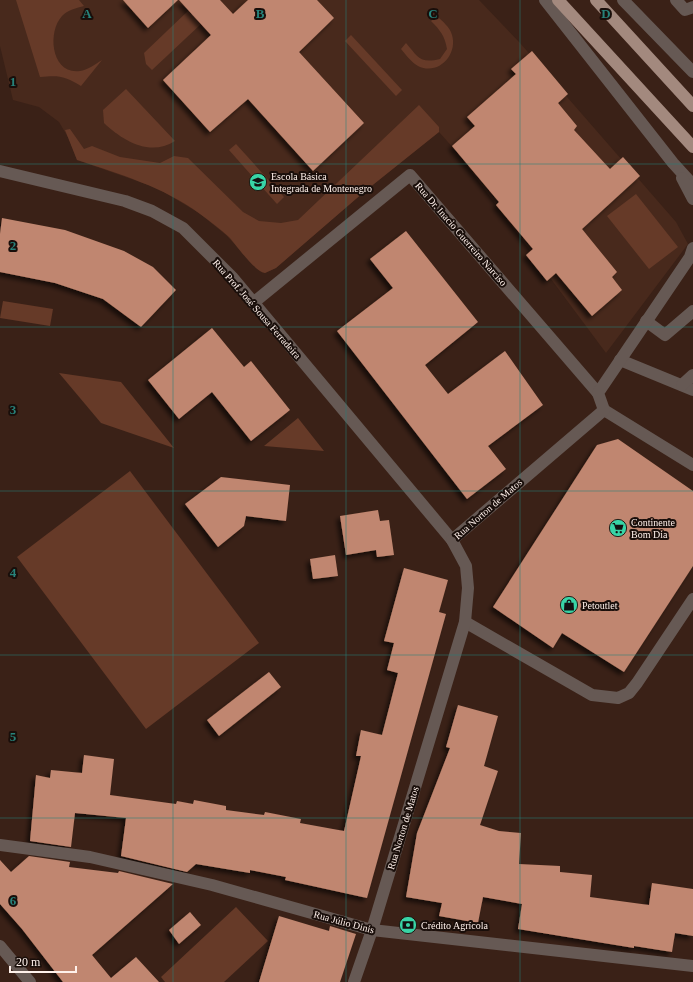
<svg xmlns="http://www.w3.org/2000/svg" width="693" height="982" font-family="'Times New Roman',serif">
<style>
.built{fill:#48291c}
.green{fill:#663a28}
.building{fill:#c0866f;filter:url(#shadow)}
.lines{fill:none;stroke-linecap:round;stroke-linejoin:round}
.lane{stroke:#665954;stroke-width:12}
.street{stroke:#665954;stroke-width:12}
.primary{stroke:#a3897e;stroke-width:12}
.grid{fill:none;stroke:#27827a;stroke-width:1;stroke-opacity:0.55}
.labels{text-anchor:middle;dominant-baseline:central;stroke-width:4;stroke-linejoin:round;paint-order:stroke}
.poi-label{font-size:10px;fill:#fff1eb;stroke:#190e0a;text-anchor:start}
.street-label{font-size:10px;fill:#fff1eb;stroke:#190e0a}
.grid-label{font-size:13px;text-anchor:middle;font-weight:bold;fill:#27827a;stroke:#190e0a;stroke-width:4;stroke-linejoin:round;paint-order:stroke}
</style>
<defs>
<filter id="shadow"><feDropShadow dx="-3.5" dy="3.5" stdDeviation="2" flood-color="#0009"/></filter>
</defs>
<rect width="100%" height="100%" fill="#3a2117"/>
<polygon class="built" points="0,0 479,0 520,43 676,222 688,244 606,353 456,151 439,132 364,192 276,268 265,273 261,272 226,235 199,213 157,188 77,160 69,139 59,122 39,107 13,100 0,46"/>
<g class="green">
<path d="M16,0H79L84,6C77,8 67,10 62,16C47,32 51,75 80,71C87,70 96,64 102,60L81,86C65,76 59,75 40,77Z"/>
<polygon points="189,10 201,24 152,70 146,64 144,53"/>
<path d="M437,16C442,21 450,27 452,35C458,55 438,76 418,66C412,63 405,54 401,49L406,43C418,57 420,64 440,59L447,49C445,36 440,30 431,21Z"/>
<polygon points="351,35 402,90 396,96 345,41"/>
<path d="M126,89L175,141C150,157 123,141 104,123L103,110Z"/>
<path d="M419,105L439,127V132L364,192L276,268L265,273C253,270 238,247 229,237C220,229 210,221 200,214C164,187 119,174 77,160L65,130L70,129L84,149L92,146L120,157L160,163L174,156L188,158L243,212L259,221L281,223L298,220Z"/>
<polygon points="236,144 284,197 277,204 229,150"/>
<polygon points="636,194 678,247 649,269 607,216"/>
<polygon points="3,301 53,309 50,326 0,318"/>
<polygon points="59,373 121,382 174,448 101,423"/>
<polygon points="298,418 324,451 264,446"/>
<polygon points="130,471 259,643 146,729 17,557"/>
<polygon points="236,907 268,941 224,982 165,982 161,977"/>
</g>
<g class="building">
<polygon points="123,0 178,0 148,28"/>
<polygon points="179,0 220,0 233,14 248,0 317,0 334,18 299,52 364,123 313,171 248,99 210,132 163,80 211,35"/>
<polygon points="532,51 568,94 558,103 577,126 574,130 610,169 623,157 640,176 582,229 617,272 612,277 622,290 592,316 556,273 547,281 526,255 533,249 496,205 499,202 452,146 475,126 467,117 516,74 511,69"/>
<polygon points="2,218 65,230 124,251 153,267 176,290 141,327 103,299 55,283 0,272 0,234"/>
<polygon points="406,231 478,322 425,365 448,394 505,351 543,405 488,446 506,469 467,499 337,331 393,288 370,259"/>
<polygon points="212,328 244,367 251,361 290,410 251,441 212,392 179,419 148,380"/>
<polygon points="618,439 693,491 693,566 624,672 562,633 553,648 493,607 597,445"/>
<polygon points="221,477 290,485 286,521 246,516 244,526 218,547 185,504"/>
<polygon points="378,510 380,521 389,520 394,555 377,557 376,550 346,555 340,516"/>
<polygon points="335,555 338,576 313,579 310,559"/>
<polygon points="404,568 448,580 439,612 446,614 367,898 285,880 286,877 250,870 250,873 196,864 187,872 121,856 126,818 75,813 71,847 30,841 36,775 50,778 51,770 82,773 84,755 114,759 110,795 176,804 177,801 193,804 194,800 226,806 226,810 264,815 265,812 301,819 300,823 344,831 361,756 356,756 361,730 382,735 398,673 387,670 394,643 384,641"/>
<polygon points="269,672 281,687 219,736 207,720"/>
<polygon points="458,705 498,716 484,766 498,771 480,825 499,831 521,833 519,864 560,866 560,872 592,875 590,897 649,905 652,883 693,889 693,936 675,933 672,952 634,946 634,948 518,929 522,904 483,897 478,923 439,916 442,903 406,897 417,833 450,748 446,747"/>
<polygon points="29,856 70,862 69,867 118,873 119,871 173,884 92,955 111,978 136,957 159,982 63,982 22,929 0,904 0,860 11,872"/>
<polygon points="190,912 201,925 179,944 169,930"/>
<polygon points="279,916 329,931 330,926 356,934 340,982 259,982"/>
</g>
<g class="lines">
<g class="lane">
<polyline points="676,0 685,10 693,7"/>
<polyline points="646,321 665,335 693,311"/>
<polyline points="620,360 693,390"/>
<polyline points="682,385 693,375"/>
<polyline points="604,410 693,465"/>
<polyline points="465,622 592,695 618,698 629,693 637,683 693,599"/>
</g>
<g class="street">
<polyline points="545,0 673,163 693,185"/>
<polyline points="623,0 693,72"/>
<polyline points="0,171 125,201 152,211 183,228 233,278 452,540 466,566 468,588 465,622 372,930 354,982"/>
<polyline points="682,178 693,199"/>
<polyline points="253,303 410,175 598,393"/>
<polyline points="452,540 604,410 598,393 690,257 693,248"/>
<polyline points="0,845 90,857 212,885 372,930 693,966"/>
<polyline points="0,946 30,982"/>
</g>
<g class="primary">
<polyline points="558,0 693,147"/>
<polyline points="596,0 693,106"/>
</g>
</g>
<path class="grid" d="M173,0V982M346,0V982M520,0V982M0,164H693M0,327H693M0,491H693M0,655H693M0,818H693"/>
<defs>
<symbol id="school-disc" viewBox="-11 -11 22 22"><circle r="9.5" fill="#38d4a6" stroke="#190e0a"/><path d="M0-5L7-2L0 1L-7-2ZM-4 1L0 2.5L4 1V4Q0 6-4 4Z" fill="#111"/></symbol>
<symbol id="supermarket-disc" viewBox="-11 -11 22 22"><circle r="9.5" fill="#38d4a6" stroke="#190e0a"/><path d="M-6-5.5h2.5l.6 2H6L4.5 2H-2.5L-4.4-4H-6ZM-1.5 3.2a1.3 1.3 0 1 0 .1 0ZM3 3.2a1.3 1.3 0 1 0 .1 0Z" fill="#111"/></symbol>
<symbol id="shop-disc" viewBox="-11 -11 22 22"><circle r="9.5" fill="#38d4a6" stroke="#190e0a"/><path d="M-5-2.5h2.3a2.7 3.5 0 0 1 5.4 0H5L5.5 6h-11ZM-1.5-2.5h3a1.5 2.3 0 0 0-3 0Z" fill="#111"/></symbol>
<symbol id="bank-disc" viewBox="-11 -11 22 22"><circle r="9.5" fill="#38d4a6" stroke="#190e0a"/><path d="M-6-4H6V4H-6ZM0-2.3a2.3 2.3 0 1 0 0 4.6a2.3 2.3 0 1 0 0-4.6Z" fill="#111"/></symbol>
</defs>
<g fill-rule="evenodd">
<use href="#school-disc" x="248" y="172" width="20" height="20"/>
<use href="#supermarket-disc" x="608" y="518" width="20" height="20"/>
<use href="#shop-disc" x="559" y="595" width="20" height="20"/>
<use href="#bank-disc" x="398" y="915" width="20" height="20"/>
</g>
<g class="labels">
<g class="poi-label">
<text x="271" y="176">Escola Básica<tspan x="271" dy="12">Integrada de Montenegro</tspan></text>
<text x="631" y="522">Continente<tspan x="631" dy="12">Bom Dia</tspan></text>
<text x="582" y="605">Petoutlet</text>
<text x="421" y="925">Crédito Agrícola</text>
</g>
<g class="street-label">
<text transform="translate(461 234) rotate(49)">Rua Dr. Inacio Guerreiro Narciso</text>
<text transform="translate(257 309) rotate(49)">Rua Prof. José Sousa Ferradeira</text>
<text transform="translate(488 509) rotate(-41)">Rua Norton de Matos</text>
<text transform="translate(403 828) rotate(-73)">Rua Norton de Matos</text>
<text transform="translate(344 922) rotate(15)">Rua Júlio Dinis</text>
</g>
</g>
<g class="grid-label">
<text x="87" y="18">A</text>
<text x="260" y="18">B</text>
<text x="433" y="18">C</text>
<text x="606" y="18">D</text>
<text x="13" y="86">1</text>
<text x="13" y="250">2</text>
<text x="13" y="414">3</text>
<text x="13" y="577">4</text>
<text x="13" y="741">5</text>
<text x="13" y="905">6</text>
</g>
<path d="M10 966v6h66v-6" fill="none" stroke="#fff1eb" stroke-width="2"/>
<text x="16" y="966" font-size="12" fill="#fff1eb" stroke="#190e0a" stroke-width="3" paint-order="stroke">20 m</text>
</svg>
